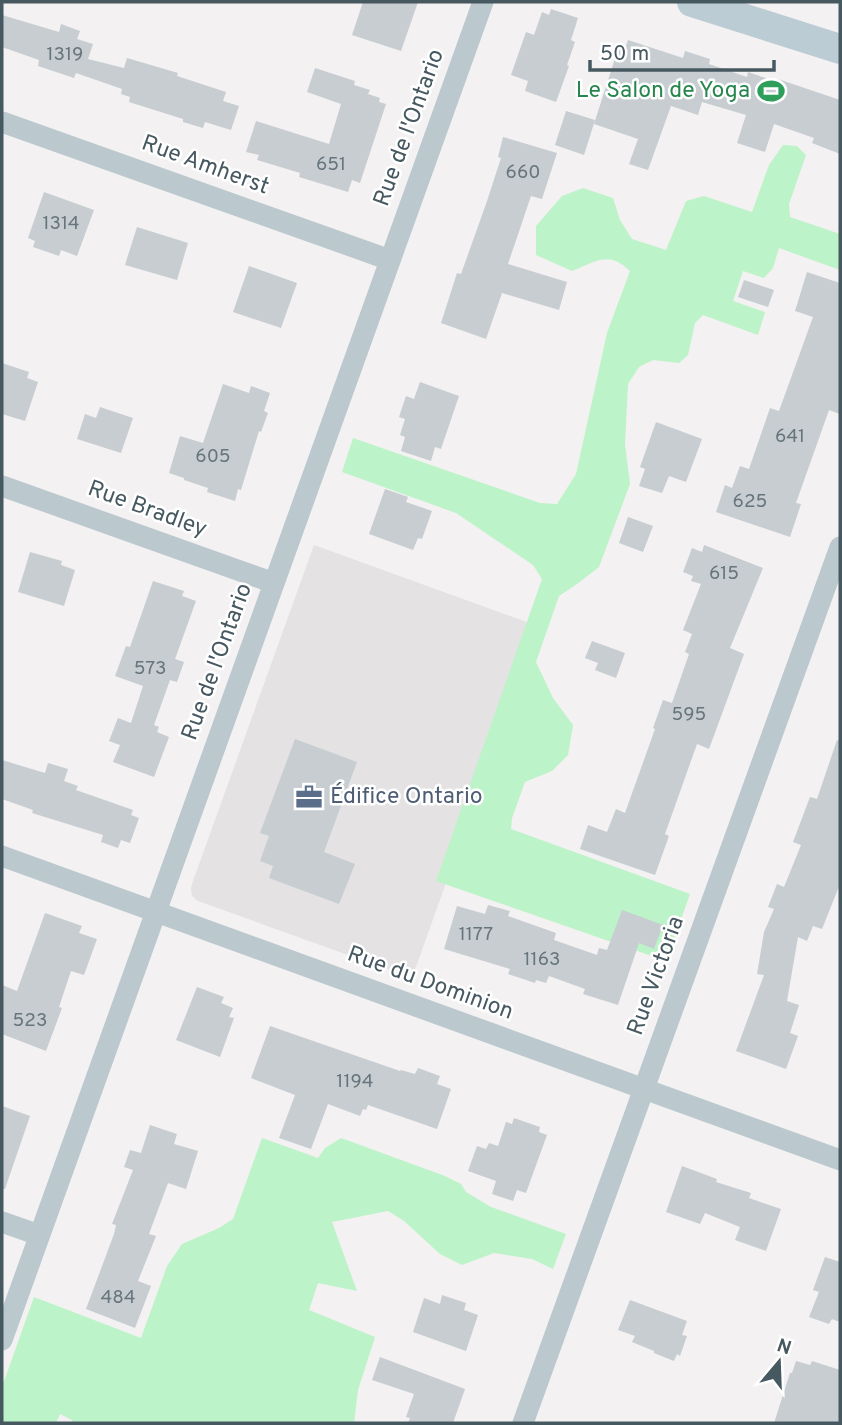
<svg xmlns="http://www.w3.org/2000/svg" width="842" height="1425" font-family="Overpass,sans-serif">
<style>
.education{fill:#e4e2e3}
.green{fill:#bdf3c8}
.building{fill:#c7cdd1}
.lines{fill:none;stroke-linecap:round;stroke-linejoin:round}
.street{stroke:#bbc9ce;stroke-width:21}
.secondary{stroke:#bbccd4;stroke-width:30}
.labels{text-anchor:middle;dominant-baseline:central;stroke-width:5;stroke-linejoin:round;paint-order:stroke}
.number-label{font-size:19px;fill:#67767c}
.leisure-label{font-size:23px;fill:#27864d;stroke:#fff;text-anchor:end}
.street-label{font-size:23px;fill:#475960;stroke:#fff}
.service-label{font-size:23px;fill:#4e5e75;stroke:#fff;text-anchor:start}
</style>
<rect width="100%" height="100%" fill="#f3f1f1"/>
<polygon class="education" points="314,545 538,626 412,978 198,901 192,896 191,888 193,881"/>
<g class="green">
<path d="M783,145L797,146L806,155L789,204L790,217L840,234V270L779,248L773,268L764,278L743,271L733,301L765,312L758,335L703,315L695,323L688,355L679,363L653,360L639,367L628,384L625,444L630,484L599,567L577,584L559,596L536,662L553,698L573,725L568,755L552,771L525,782L512,818L511,829L690,894L666,961L436,881L542,579L533,565L456,513L342,472L353,438L540,503L557,504L576,474L607,333L630,271C608,250 596,262 572,271L536,255V226L562,196L583,188L613,198L620,220L632,239L666,250L686,201L704,196L752,212L769,165Z"/>
<polygon points="262,1138 318,1158 325,1148 341,1138 445,1176 461,1184 466,1192 491,1207 566,1234 553,1269 532,1259 494,1253 462,1265 440,1254 404,1221 388,1211 332,1222 357,1291 318,1283 309,1310 375,1337 358,1390 354,1423 73,1423 72,1420 60,1414 56,1423 2,1423 2,1387 34,1297 141,1338 167,1266 182,1244 219,1228 233,1219"/>
</g>
<g class="building">
<polygon points="363,2 418,2 401,51 352,35"/>
<polygon points="551,9 578,18 571,40 575,42 567,65 569,66 556,102 525,91 528,81 511,75 526,32 534,35 542,12 549,15"/>
<polygon points="2,15 59,32 61,24 80,31 77,39 93,44 88,59 124,68 127,58 178,73 177,76 226,92 223,101 239,106 231,130 205,122 203,128 183,122 183,119 129,102 130,97 121,94 122,89 76,73 74,78 38,66 39,60 2,47"/>
<polygon points="628,40 683,58 685,51 710,59 709,64 747,77 748,72 777,82 778,79 840,100 840,154 812,143 814,138 774,124 765,152 737,143 746,115 702,102 698,115 671,106 648,170 629,164 638,139 594,124 618,49 624,51"/>
<polygon points="315,68 355,81 354,85 370,90 368,94 380,98 379,102 386,104 360,183 352,180 348,192 299,177 300,173 257,160 259,155 246,152 256,121 329,144 341,104 307,92"/>
<polygon points="566,111 595,120 584,155 555,145"/>
<polygon points="503,137 557,153 542,199 531,196 508,264 567,282 559,310 502,293 486,339 441,323 457,273 461,274 486,204 501,158 498,157"/>
<polygon points="44,192 94,210 77,256 61,250 59,256 33,247 35,241 28,238"/>
<polygon points="137,227 188,243 177,280 125,265"/>
<polygon points="249,266 297,283 281,328 233,312"/>
<polygon points="807,272 840,283 840,414 829,410 796,503 801,504 790,537 716,512 725,485 732,488 740,466 749,469 770,408 779,411 813,317 795,311"/>
<polygon points="744,280 774,290 768,307 738,297"/>
<polygon points="2,363 29,372 27,378 38,382 25,421 2,414"/>
<polygon points="420,382 459,396 441,449 435,447 431,461 401,451 405,437 400,435 405,419 399,417 406,396 414,399"/>
<polygon points="223,384 249,393 251,386 270,393 264,411 268,413 261,432 259,431 241,490 238,489 235,501 207,492 208,488 184,480 184,478 169,473 180,436 203,443"/>
<polygon points="100,407 133,418 121,453 77,439 85,414 96,418"/>
<polygon points="656,422 702,439 686,482 669,476 662,493 639,486 645,469 640,467"/>
<polygon points="385,489 408,497 406,502 432,511 422,539 418,538 413,550 369,534"/>
<polygon points="628,517 653,526 643,552 619,543"/>
<polygon points="704,545 763,568 730,648 744,654 709,749 697,744 665,834 669,836 655,875 580,849 588,825 607,832 616,809 625,813 655,729 653,728 663,700 672,703 689,654 685,652 692,634 683,630 701,584 691,581 693,576 683,572 692,548 702,552"/>
<polygon points="30,552 62,561 61,565 75,570 64,606 18,592"/>
<polygon points="153,581 184,591 182,596 196,601 175,659 184,662 177,682 170,680 154,725 159,727 157,732 169,737 154,777 113,762 120,745 109,741 118,718 131,723 143,686 115,676 126,646 130,647"/>
<polygon points="592,641 625,653 616,678 595,670 598,663 585,658"/>
<polygon points="295,739 357,762 324,852 355,864 339,904 269,878 273,866 260,861 269,836 260,833"/>
<polygon points="837,740 840,741 840,884 822,929 813,926 807,941 798,937 787,1001 799,1005 790,1033 798,1036 786,1069 736,1051 764,975 757,974 764,932 774,909 768,907 777,884 784,887 801,845 793,842 810,797 817,799"/>
<polygon points="2,760 45,773 48,763 68,769 64,781 78,786 76,790 133,810 131,815 139,818 130,843 121,840 118,848 101,842 103,835 32,813 33,810 2,799"/>
<polygon points="488,905 510,911 508,916 556,933 554,940 597,955 599,948 607,950 622,910 663,925 654,949 639,943 618,1005 583,994 585,989 549,976 546,983 536,980 535,983 508,974 510,969 444,949 457,906 485,914"/>
<polygon points="45,913 82,926 79,933 97,939 84,975 71,971 59,1007 62,1008 46,1051 2,1034 2,985 17,991"/>
<polygon points="197,987 224,997 221,1003 233,1008 229,1017 234,1018 220,1057 176,1040"/>
<polygon points="270,1026 400,1071 401,1070 415,1074 418,1068 440,1076 437,1084 451,1089 437,1129 368,1105 366,1110 363,1109 360,1116 328,1104 311,1149 279,1138 295,1095 251,1078"/>
<polygon points="2,1106 30,1116 5,1189 2,1189"/>
<polygon points="514,1118 540,1127 539,1132 547,1135 526,1193 517,1190 513,1201 492,1194 496,1181 468,1171 477,1146 486,1149 489,1143 498,1146 506,1122 512,1124"/>
<polygon points="150,1125 177,1134 174,1144 198,1151 186,1189 168,1183 149,1234 156,1236 138,1281 151,1286 135,1328 86,1309 114,1234 116,1225 112,1224 133,1170 124,1167 130,1150 141,1153"/>
<polygon points="682,1166 717,1179 716,1182 751,1193 749,1198 781,1209 766,1251 735,1240 740,1227 705,1213 700,1224 666,1212"/>
<polygon points="825,1257 840,1262 840,1322 832,1319 829,1324 809,1317 819,1292 813,1290"/>
<polygon points="442,1295 466,1303 464,1310 478,1315 466,1351 413,1332 424,1298 440,1304"/>
<polygon points="630,1300 687,1321 682,1335 687,1336 680,1356 677,1354 674,1361 654,1353 654,1351 632,1342 635,1336 618,1330"/>
<polygon points="380,1357 465,1389 453,1423 408,1423 410,1418 406,1417 414,1394 372,1380"/>
<polygon points="796,1361 810,1365 812,1361 840,1370 840,1423 774,1423 790,1373 792,1373"/>
</g>
<g class="lines">
<g class="street">
<polyline points="2,122 390,260"/>
<polyline points="2,486 274,583"/>
<polyline points="2,856 840,1160"/>
<polyline points="2,1222 39,1235"/>
<polyline points="2,1340 483,2"/>
<polyline points="523,1423 840,547"/>
</g>
<polyline class="secondary" points="692,2 840,49"/>
</g>
<defs>
<symbol id="stadium-bare" viewBox="-9 -9 18 18"><path d="M0-5a6.5 5 0 1 0 0 10a6.5 5 0 1 0 0-10ZM-3.5-1.8h7v3.6h-7Z" fill="#2e9e5b" stroke="#fff" stroke-width="2.5" paint-order="stroke"/></symbol>
<symbol id="office-bare" viewBox="-9 -9 18 18"><path d="M-6-3h4V-5.5h4V-3h4V5H-6ZM-1-4.5V-3h2v-1.5ZM-6 0V1H6V0Z" fill="#5c6f8a" stroke="#fff" stroke-width="2.5" paint-order="stroke"/></symbol>
</defs>
<g fill-rule="evenodd">
<use href="#stadium-bare" x="752" y="72" width="38" height="38"/>
<use href="#office-bare" x="290" y="778" width="38" height="38"/>
</g>
<g class="labels">
<g class="number-label">
<text x="65" y="55">1319</text>
<text x="331" y="165">651</text>
<text x="523" y="173">660</text>
<text x="61" y="224">1314</text>
<text x="790" y="437">641</text>
<text x="213" y="457">605</text>
<text x="750" y="502">625</text>
<text x="724" y="574">615</text>
<text x="150" y="669">573</text>
<text x="689" y="715">595</text>
<text x="476" y="935">1177</text>
<text x="542" y="960">1163</text>
<text x="30" y="1021">523</text>
<text x="355" y="1082">1194</text>
<text x="118" y="1298">484</text>
</g>
<g class="leisure-label">
<text x="750" y="91">Le Salon de Yoga</text>
</g>
<g class="street-label">
<text transform="translate(410 128) rotate(-70)">Rue de l'Ontario</text>
<text transform="translate(205 166) rotate(20)">Rue Amherst</text>
<text transform="translate(147 510) rotate(20)">Rue Bradley</text>
<text transform="translate(218 662) rotate(-70)">Rue de l'Ontario</text>
<text transform="translate(657 976) rotate(-70)">Rue Victoria</text>
<text transform="translate(430 984) rotate(20)">Rue du Dominion</text>
</g>
<g class="service-label">
<text x="330" y="797">Édifice Ontario</text>
</g>
</g>
<rect width="842" height="1425" fill="none" stroke="#475960" stroke-width="7"/>
<g transform="translate(779 1362) rotate(19)" stroke="#ffffff" stroke-width="5" paint-order="stroke">
<path d="M0-5L12 26L0 18L-12 26Z" fill="#475960"/>
<text y="-10" font-size="19" font-weight="bold" text-anchor="middle" fill="#475960">N</text>
</g>
<path d="M590 60v10h184v-10" fill="none" stroke="#475960" stroke-width="3.5"/>
<text x="600" y="60" font-size="21" fill="#475960" stroke="#ffffff" stroke-width="5" paint-order="stroke">50 m</text>
</svg>
